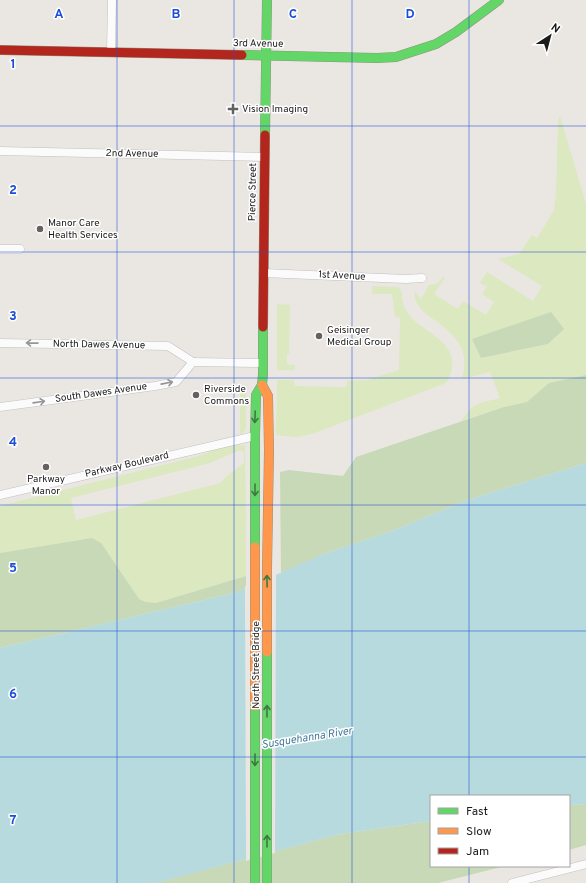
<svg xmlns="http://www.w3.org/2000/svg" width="586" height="883" font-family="Overpass,sans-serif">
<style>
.grass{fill:#dbe8c0;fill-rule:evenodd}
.forest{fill:#c7d9b7}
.water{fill:#b6dadd}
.pier{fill:#eae7e3}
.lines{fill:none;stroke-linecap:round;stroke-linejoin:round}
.street-casing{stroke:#c2c1bf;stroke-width:9}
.fast-casing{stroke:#94927c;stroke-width:10}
.slow-casing{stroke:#94927c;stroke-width:10}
.jam-casing{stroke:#94927c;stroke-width:10}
.street{stroke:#fcfbfb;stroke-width:8}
.fast{stroke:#63d668;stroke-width:9}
.slow{stroke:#ff974d;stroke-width:9}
.jam{stroke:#b3261e;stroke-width:9}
.oneway{stroke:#979696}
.oneway2{stroke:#3f7842}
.grid{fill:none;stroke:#1d4ed8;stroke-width:1;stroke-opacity:0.55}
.poi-dot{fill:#636261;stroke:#fff;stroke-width:1.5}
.labels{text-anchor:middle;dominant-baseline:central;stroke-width:3;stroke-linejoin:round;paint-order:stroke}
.street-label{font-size:10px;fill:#1b1b1b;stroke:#fff}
.poi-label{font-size:10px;fill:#1b1b1b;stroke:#fff;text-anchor:start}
.water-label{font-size:11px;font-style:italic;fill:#42799b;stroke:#fff}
.grid-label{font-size:13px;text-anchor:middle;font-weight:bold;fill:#1d4ed8;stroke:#fff;stroke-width:3;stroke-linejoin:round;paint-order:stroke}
</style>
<rect width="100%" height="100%" fill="#eae7e3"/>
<g class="grass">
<path d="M560,116L586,204V375L549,383L527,402L504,407L461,421C464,417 468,410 473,407C481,401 492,401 500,398L490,372L462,379C470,350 457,337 435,320C428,316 421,311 417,303C415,300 415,296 414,291L421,299L429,285C436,285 439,282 444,277L445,278L434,294L458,309L463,301L486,315L494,302L482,294L487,287L480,283L487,272L533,301L542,286L498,259L519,254L532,235L537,238L554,210L556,193L558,120ZM564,329L548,344L481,358L472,339Z"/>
<path d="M372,286L394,287C397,287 398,287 400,289C402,291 402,295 402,298C403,304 405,310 409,315C422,331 447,337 452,359C453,368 451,375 446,383L312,434L296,437L276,435L277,380H294L295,386L346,387L347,381L367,380L399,370L400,318L395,317L392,294H372Z"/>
<polygon points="277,304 290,305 289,354 287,354 287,364 295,365 295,370 277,370"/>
<polygon points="240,391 246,392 246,428 244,432 240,434"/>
<path d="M233,445H241L245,446L246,520V576L156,603L146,602L139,599L92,538L0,553V506L198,456L222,447ZM240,450L244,452V463L227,476L220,483L76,520L71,498L210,463Z"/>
</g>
<g class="forest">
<polygon points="551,312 564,329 548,344 481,358 472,339"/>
<polygon points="586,375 586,463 465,501 392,531 324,554 281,573 280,472 289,470 343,476 356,457 504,407 527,402 549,383"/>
<polygon points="92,538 101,543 139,599 146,602 156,603 246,576 246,588 234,593 0,648 0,553"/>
<polygon points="586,804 586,845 569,850 569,805"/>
<polygon points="431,821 431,866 505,866 438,883 155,883 340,834"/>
</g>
<polygon class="water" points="586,463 586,804 569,805 569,796 431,796 431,821 340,834 156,883 0,883 0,648 234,593 324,554 392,531 465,501"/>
<polygon class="pier" points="276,573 275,853 246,861 245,586"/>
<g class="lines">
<defs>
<g id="street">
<polyline points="111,52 112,0"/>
<polyline points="0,151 265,157"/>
<polyline points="0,249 20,249"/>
<polyline points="263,273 406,279 422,278"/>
<polyline points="0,343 168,346 193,362"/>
<polyline points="193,362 263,363"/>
<polyline points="0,407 155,386 176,382 193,362"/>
<polyline points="0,495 255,436"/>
<polyline points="512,883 586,864"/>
</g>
<g id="fast">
<polyline points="242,55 377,58 396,57 436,44 456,32 499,0"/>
<polyline points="265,135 267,0"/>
<polyline points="255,547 255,436 256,395 262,385 263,374 263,327"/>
<polyline points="267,652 267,883"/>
<polyline points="255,706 255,883"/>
</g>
<g id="slow">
<polyline points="262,385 268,396 269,450 267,569 267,652"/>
<polyline points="255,547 255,706"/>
</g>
<g id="jam">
<polyline points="0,50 242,55"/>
<polyline points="263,327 265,135"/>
</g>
</defs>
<use href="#street" class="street-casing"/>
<use href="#fast" class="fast-casing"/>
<use href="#slow" class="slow-casing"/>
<use href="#jam" class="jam-casing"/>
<use href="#street" class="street"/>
<use href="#fast" class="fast"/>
<use href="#slow" class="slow"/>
<use href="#jam" class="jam"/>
</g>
<defs><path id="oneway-shaft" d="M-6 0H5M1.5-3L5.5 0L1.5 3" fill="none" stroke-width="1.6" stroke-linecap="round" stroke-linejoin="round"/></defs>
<g class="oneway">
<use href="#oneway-shaft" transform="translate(32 343) rotate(-179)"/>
<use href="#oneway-shaft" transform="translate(167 383) rotate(-11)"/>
<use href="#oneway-shaft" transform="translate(39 402) rotate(-8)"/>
</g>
<g class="oneway2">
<use href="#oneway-shaft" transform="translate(255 417) rotate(92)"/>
<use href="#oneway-shaft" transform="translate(255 490) rotate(90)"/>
<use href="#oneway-shaft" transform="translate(267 581) rotate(-91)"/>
<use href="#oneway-shaft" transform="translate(267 711) rotate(-90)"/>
<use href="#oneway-shaft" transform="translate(255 760) rotate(90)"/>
<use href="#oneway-shaft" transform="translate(267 841) rotate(-90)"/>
</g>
<path class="grid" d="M117,0V883M234,0V883M352,0V883M469,0V796M0,126H586M0,252H586M0,378H586M0,505H586M0,631H586M0,757H586M469,866V883"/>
<g class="poi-dot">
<path d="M231 103h4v4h4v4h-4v4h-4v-4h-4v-4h4z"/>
<circle cx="40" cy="229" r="4"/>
<circle cx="319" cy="336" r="4"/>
<circle cx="196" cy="395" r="4"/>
<circle cx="46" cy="467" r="4"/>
</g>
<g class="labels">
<g class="street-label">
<text transform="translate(258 44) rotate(1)">3rd Avenue</text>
<text transform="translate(132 154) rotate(1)">2nd Avenue</text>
<text transform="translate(253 192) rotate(-89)">Pierce Street</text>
<text transform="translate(342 276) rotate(3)">1st Avenue</text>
<text transform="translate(99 345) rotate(1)">North Dawes Avenue</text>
<text transform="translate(101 393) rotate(-8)">South Dawes Avenue</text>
<text transform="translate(127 465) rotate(-13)">Parkway Boulevard</text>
<text transform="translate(256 665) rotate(-90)">North Street Bridge</text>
</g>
<g class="poi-label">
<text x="242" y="109">Vision Imaging</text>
<text x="48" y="223">Manor Care<tspan x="48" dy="12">Health Services</tspan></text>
<text x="327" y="330">Geisinger<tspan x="327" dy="12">Medical Group</tspan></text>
<text x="204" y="389">Riverside<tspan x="204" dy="12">Commons</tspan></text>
<text x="46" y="479" text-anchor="middle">Parkway<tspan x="46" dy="12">Manor</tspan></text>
</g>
<g class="water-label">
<text transform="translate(307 738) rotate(-9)">Susquehanna River</text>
</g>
</g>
<g class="grid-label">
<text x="59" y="18">A</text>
<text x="176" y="18">B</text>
<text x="293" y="18">C</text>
<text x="410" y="18">D</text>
<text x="13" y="68">1</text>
<text x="13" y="194">2</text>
<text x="13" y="320">3</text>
<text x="13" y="446">4</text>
<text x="13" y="572">5</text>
<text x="13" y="698">6</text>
<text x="13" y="824">7</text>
</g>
<rect x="430" y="795" width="140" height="72" fill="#ffffff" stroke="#a4a4a4"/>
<rect x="438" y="808" width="20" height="6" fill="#63d668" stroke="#a4a4a4"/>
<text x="466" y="815" font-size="12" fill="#1b1b1b">Fast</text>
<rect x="438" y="828" width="20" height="6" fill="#ff974d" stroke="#a4a4a4"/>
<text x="466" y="835" font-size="12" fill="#1b1b1b">Slow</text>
<rect x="438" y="848" width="20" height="6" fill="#b3261e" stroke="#a4a4a4"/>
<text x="466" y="855" font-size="12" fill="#1b1b1b">Jam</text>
<g transform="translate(550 36) rotate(36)" stroke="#ffffff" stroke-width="3" paint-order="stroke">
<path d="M0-3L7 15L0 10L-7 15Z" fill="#1b1b1b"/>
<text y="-6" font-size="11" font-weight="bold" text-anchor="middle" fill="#1b1b1b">N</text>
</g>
</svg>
